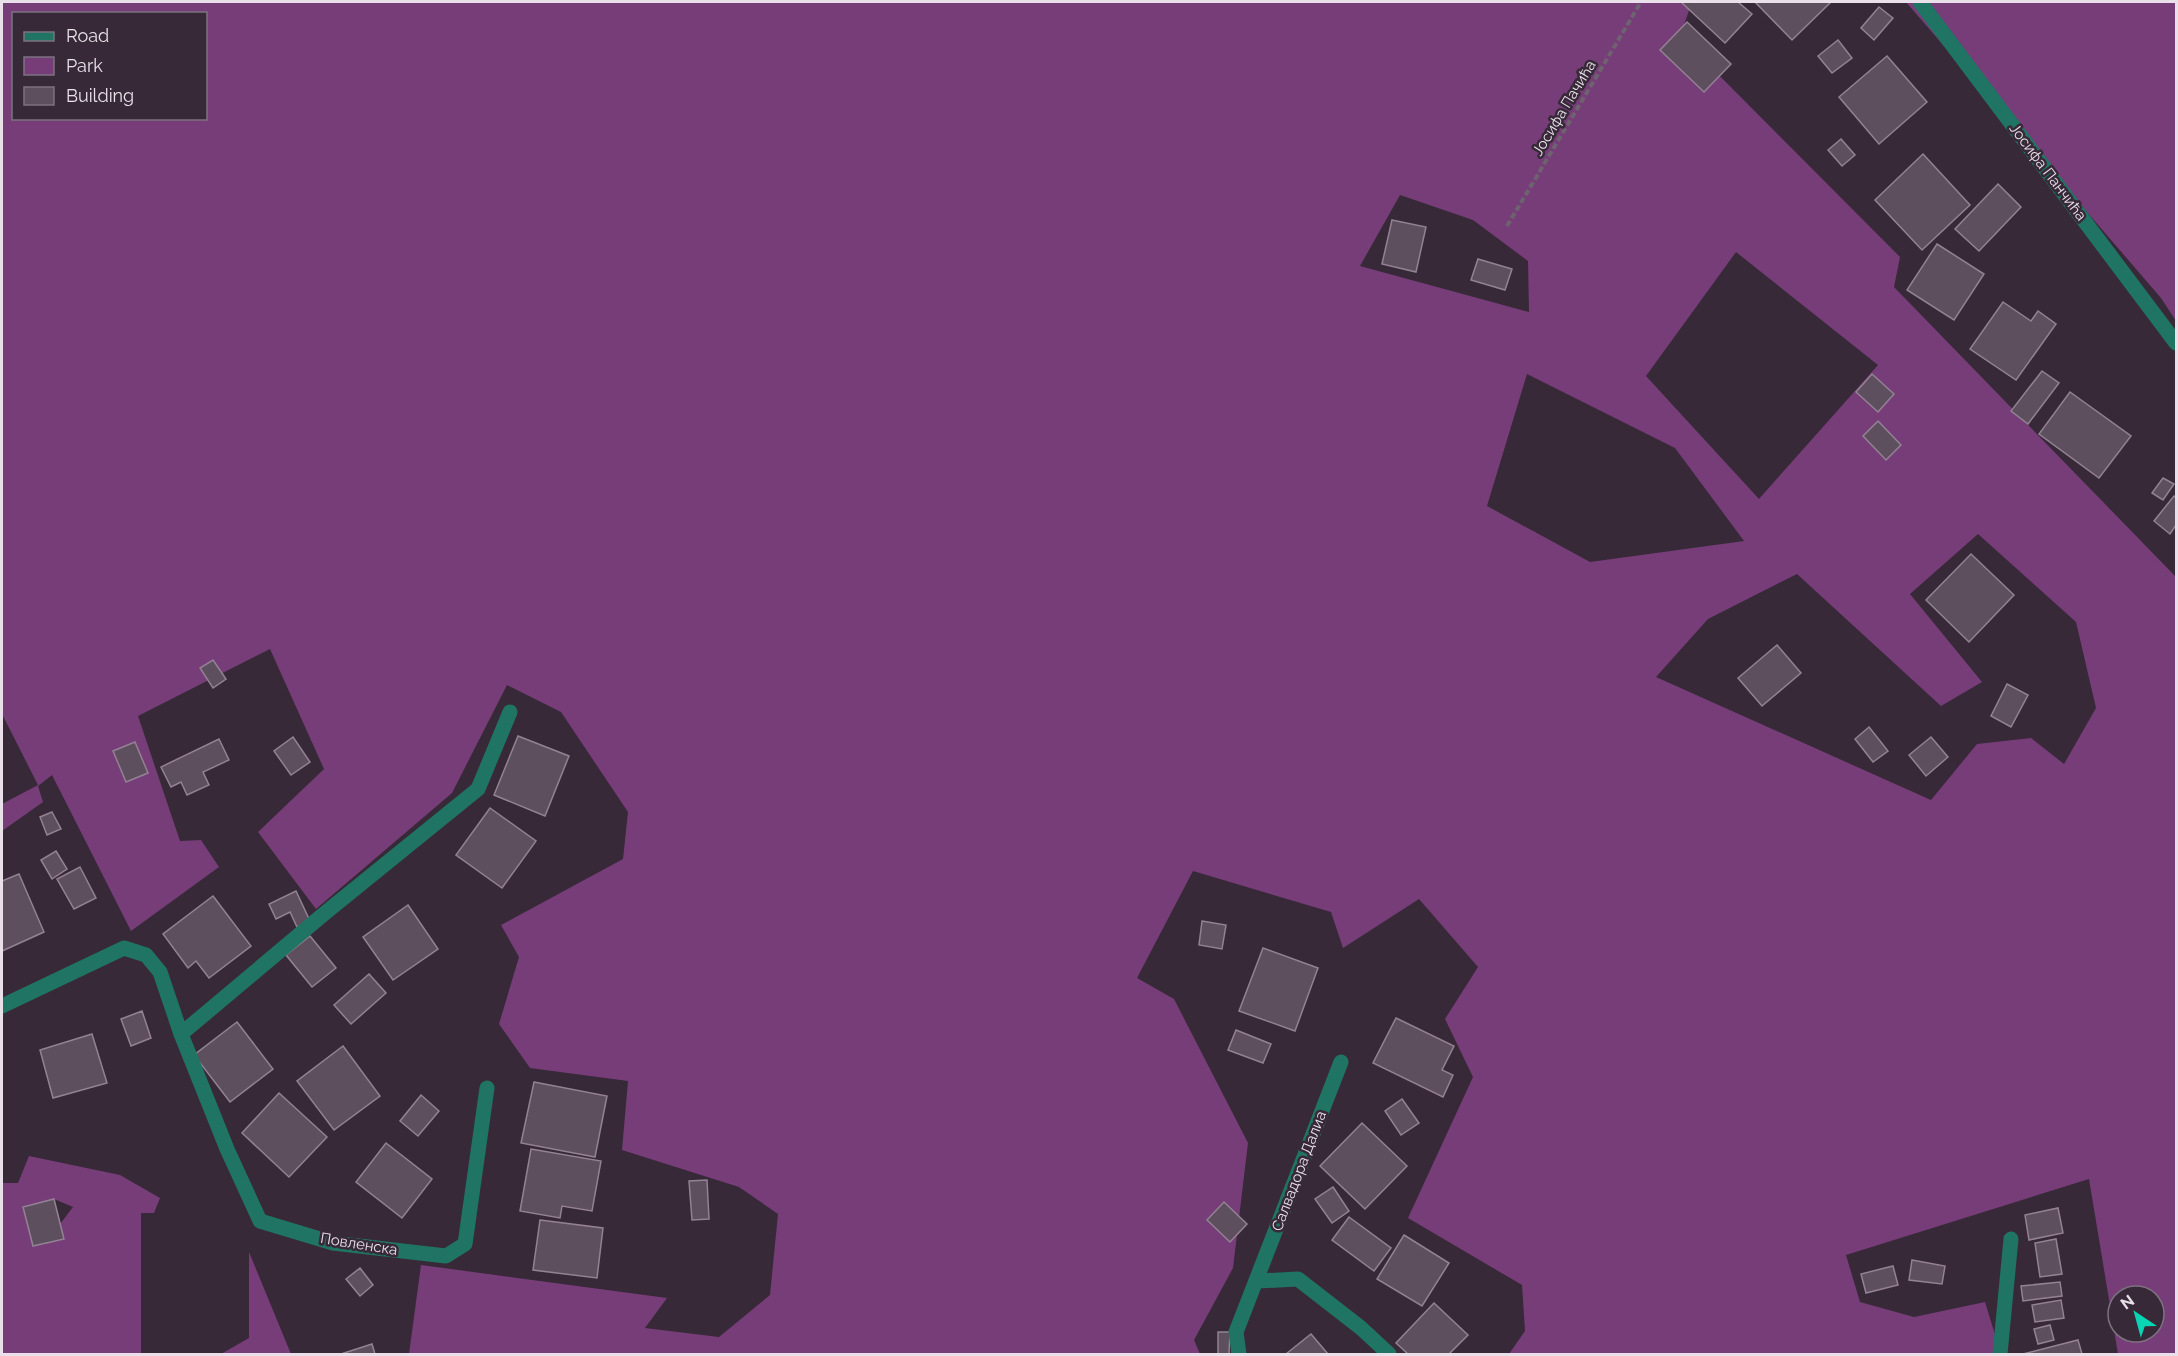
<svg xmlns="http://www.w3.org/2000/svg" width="2178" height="1356" font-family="Raleway,sans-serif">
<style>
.green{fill:#763d79;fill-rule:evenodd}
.building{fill:#5e4f5f;stroke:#938293;stroke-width:1.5}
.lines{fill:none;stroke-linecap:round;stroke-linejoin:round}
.path{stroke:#6e626f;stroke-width:4;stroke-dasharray:6 3;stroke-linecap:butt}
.minor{stroke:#207463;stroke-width:15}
.labels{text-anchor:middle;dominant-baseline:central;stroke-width:5;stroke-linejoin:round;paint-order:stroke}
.street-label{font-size:15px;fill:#e9e0e9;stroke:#372938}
</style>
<rect width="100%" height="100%" fill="#372938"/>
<g class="green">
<path d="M2,2H1692L1680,36L1900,257L1894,287L2176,577V1354H2118L2089,1179L1846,1255L1860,1302L1914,1317L1985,1302L2001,1354H1509L1525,1331L1522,1285L1408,1218L1473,1077L1445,1019L1478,967L1419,899L1343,948L1331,912L1193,871L1137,978L1174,999L1248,1143L1233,1268L1194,1340L1200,1354H409L421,1265L667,1298L645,1328L719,1337L770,1295L778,1214L739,1187L622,1150L628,1081L530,1068L499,1024L519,957L501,925L623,859L628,812L561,712L507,685L452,793L316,909L258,832L324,769L270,649L138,716L180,841L201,840L219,867L131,931L52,775L38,786L43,802L2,831V804L38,785L2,714ZM14,14H206V118H14ZM1400,195L1473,220L1528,261L1529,312L1360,266ZM1736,252L1878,365L1759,499L1646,376ZM1527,374L1675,448L1744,541L1590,562L1487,506ZM1978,534L2076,622L2096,708L2064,764L2031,738L1977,744L1931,800L1656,677L1708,619L1797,574L1941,706L1982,682L1910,594ZM2118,1296H2154V1332H2118Z"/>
<polygon points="1906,2 2176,2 2176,321 2161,298"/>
<path d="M29,1156L120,1175L160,1198L154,1213H141V1354H2V1183H18ZM54,1199L73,1207L45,1244L33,1246L23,1207Z"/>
<polygon points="249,1252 291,1354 221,1354 249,1338"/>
</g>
<g class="building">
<polygon points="1681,2 1738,2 1752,14 1725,43"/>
<polygon points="1755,2 1831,2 1792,40"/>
<polygon points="1879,7 1893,18 1874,40 1861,28"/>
<polygon points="1687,22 1731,64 1704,92 1660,50"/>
<polygon points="1838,40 1852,58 1832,73 1818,56"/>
<polygon points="1887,56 1927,102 1879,144 1839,97"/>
<polygon points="1841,139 1855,155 1842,166 1828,150"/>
<polygon points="1923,154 1970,205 1922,250 1875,200"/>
<polygon points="1998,184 2021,207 1979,251 1955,229"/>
<polygon points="1392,220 1426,227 1416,272 1382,264"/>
<polygon points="1937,244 1984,274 1954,320 1907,290"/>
<polygon points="1478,259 1512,269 1505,290 1471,280"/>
<polygon points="2003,302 2031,321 2038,311 2056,324 2016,380 1970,349"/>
<polygon points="2042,371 2059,383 2028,424 2011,411"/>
<polygon points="1872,374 1894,394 1878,412 1856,392"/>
<polygon points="2070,392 2131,436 2099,478 2039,434"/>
<polygon points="1878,421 1901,445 1886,460 1863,436"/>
<polygon points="2163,478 2174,484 2163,500 2152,493"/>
<polygon points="2174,496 2176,498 2176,525 2170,534 2154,521"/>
<polygon points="1971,554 2014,595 1969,642 1926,600"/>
<polygon points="1777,645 1801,673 1762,706 1738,678"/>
<polygon points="213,660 226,679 213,688 200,668"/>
<polygon points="2007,684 2028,695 2011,727 1991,716"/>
<polygon points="1869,727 1888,751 1873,762 1855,739"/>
<polygon points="518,736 569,756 545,816 494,795"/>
<polygon points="293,737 310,762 291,775 274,751"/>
<polygon points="1931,737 1948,757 1926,776 1909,755"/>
<polygon points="219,739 229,760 203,772 209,785 187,795 181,782 171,787 161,767"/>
<polygon points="135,742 148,773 126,782 113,751"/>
<polygon points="490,808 536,841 502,888 456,855"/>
<polygon points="52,812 61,829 47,835 40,817"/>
<polygon points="56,851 67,869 52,879 41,860"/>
<polygon points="80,867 96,898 74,909 57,879"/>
<polygon points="19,874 44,932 2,951 2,881"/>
<polygon points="296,891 310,921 297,927 290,912 276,919 269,904"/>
<polygon points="213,896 251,946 209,978 196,961 188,968 163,934"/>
<polygon points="408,905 438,949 393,980 363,937"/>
<polygon points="1202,921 1226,925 1222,949 1199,945"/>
<polygon points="310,936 336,968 312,987 286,955"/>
<polygon points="1263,948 1318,968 1295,1031 1239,1011"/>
<polygon points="369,974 386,993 351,1024 334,1005"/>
<polygon points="142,1011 151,1038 131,1046 121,1019"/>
<polygon points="1396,1018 1454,1046 1442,1070 1453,1075 1443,1097 1373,1063"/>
<polygon points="237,1022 273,1069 230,1102 194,1055"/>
<polygon points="1236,1030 1271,1044 1263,1063 1228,1050"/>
<polygon points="92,1034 107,1083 53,1098 40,1050"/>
<polygon points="343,1046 380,1096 334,1130 297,1081"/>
<polygon points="534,1082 607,1096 595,1157 521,1143"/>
<polygon points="279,1093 327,1137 289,1177 242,1133"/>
<polygon points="421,1095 439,1111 418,1136 400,1121"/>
<polygon points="1402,1099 1419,1123 1401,1135 1385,1111"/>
<polygon points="1362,1123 1407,1166 1365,1209 1320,1166"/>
<polygon points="386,1143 432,1179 402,1218 356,1182"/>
<polygon points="531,1149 601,1161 592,1211 562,1206 560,1218 520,1211"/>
<polygon points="707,1180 709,1219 692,1220 689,1181"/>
<polygon points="1333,1187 1349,1211 1332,1223 1315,1199"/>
<polygon points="54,1199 64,1239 33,1246 23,1207"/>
<polygon points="1224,1202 1247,1224 1230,1242 1207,1220"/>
<polygon points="2058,1208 2063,1233 2029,1240 2025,1215"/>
<polygon points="1349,1217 1391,1248 1374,1271 1332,1240"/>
<polygon points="540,1220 603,1228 597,1278 533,1270"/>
<polygon points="1404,1235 1449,1263 1422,1306 1377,1279"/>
<polygon points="2056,1239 2062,1274 2040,1277 2035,1243"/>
<polygon points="1912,1260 1945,1266 1942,1284 1909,1280"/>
<polygon points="1893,1266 1898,1285 1866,1293 1861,1274"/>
<polygon points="360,1268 373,1285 360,1296 346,1279"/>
<polygon points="2060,1282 2062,1296 2023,1301 2021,1286"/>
<polygon points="2061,1300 2064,1318 2035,1322 2032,1305"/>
<polygon points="1434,1303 1468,1335 1449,1354 1408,1354 1396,1343"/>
<polygon points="2050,1325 2054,1340 2038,1344 2034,1329"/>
<polygon points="1218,1332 1230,1332 1229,1354 1218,1354"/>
<polygon points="1311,1334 1328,1354 1286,1354"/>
<polygon points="2078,1340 2082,1354 2023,1354"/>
<polygon points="372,1344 375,1354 341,1354"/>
</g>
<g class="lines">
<polyline class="path" points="1507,226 1641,2"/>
<g class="minor">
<polyline points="1920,2 2176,343"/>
<polyline points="2,1006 124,948 146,955 160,972 181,1034 227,1149 260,1221 333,1243 446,1256 465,1244 487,1088"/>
<polyline points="181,1034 325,913 478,789 510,712"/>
<polyline points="1258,1281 1298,1279 1361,1328 1389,1354"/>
<polyline points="1239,1354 1236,1332 1341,1062"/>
<polyline points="2000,1354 2011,1239"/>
</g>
</g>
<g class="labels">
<g class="street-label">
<text transform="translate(1564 108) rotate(-59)">Јосифа Пачића</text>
<text transform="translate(2048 172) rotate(53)">Јосифа Панчића</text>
<text transform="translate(1299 1171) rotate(-69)">Салвадора Далиа</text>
<text transform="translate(359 1244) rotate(9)">Повленска</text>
</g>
</g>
<rect width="2178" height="1356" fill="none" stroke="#e9e0e9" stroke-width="6"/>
<rect x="12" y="12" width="195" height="108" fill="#372938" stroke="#7e727f" stroke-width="1.5"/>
<rect x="24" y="32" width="30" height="9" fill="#207463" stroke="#7e727f" stroke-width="1.5"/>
<text x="66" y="42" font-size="18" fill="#e9e0e9">Road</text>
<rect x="24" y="57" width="30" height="18" fill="#763d79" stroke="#7e727f" stroke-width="1.5"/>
<text x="66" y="72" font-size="18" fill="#e9e0e9">Park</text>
<rect x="24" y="87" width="30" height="18" fill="#5e4f5f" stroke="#7e727f" stroke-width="1.5"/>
<text x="66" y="102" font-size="18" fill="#e9e0e9">Building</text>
<g transform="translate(2136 1314) rotate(324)"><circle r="28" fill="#372938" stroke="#7e727f" stroke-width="1.5"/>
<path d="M0-4.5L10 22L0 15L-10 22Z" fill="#09d5b5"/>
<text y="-9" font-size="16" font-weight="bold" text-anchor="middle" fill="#e9e0e9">N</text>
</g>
</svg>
